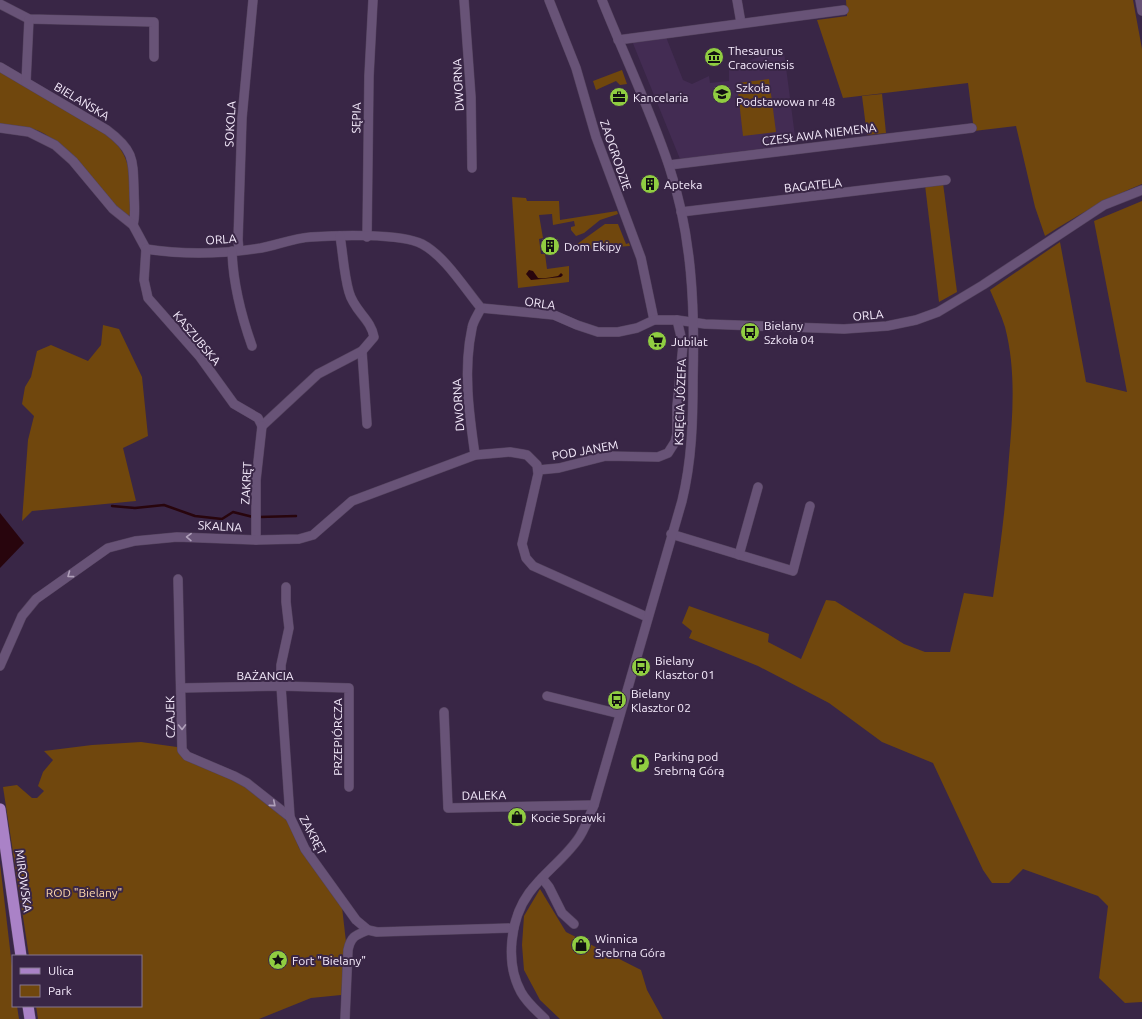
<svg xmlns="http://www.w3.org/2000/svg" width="1142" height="1019" font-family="Ubuntu,sans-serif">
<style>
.built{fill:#432c53}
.green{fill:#70470d}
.water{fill:#28050d}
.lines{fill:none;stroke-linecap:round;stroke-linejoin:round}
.stream{stroke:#28050d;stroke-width:2.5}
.minor-casing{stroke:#54435e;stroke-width:10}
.major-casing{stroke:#54435e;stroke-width:12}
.minor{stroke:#685377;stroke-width:9}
.major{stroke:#aa82c7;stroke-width:11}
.oneway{stroke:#b0a0ba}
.labels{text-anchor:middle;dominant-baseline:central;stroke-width:4;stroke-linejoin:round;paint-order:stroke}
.poi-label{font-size:12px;fill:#f7edfe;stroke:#392646;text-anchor:start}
.street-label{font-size:12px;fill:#f7edfe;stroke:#392646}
.park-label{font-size:12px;fill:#fcd6ab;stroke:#392646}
</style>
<rect width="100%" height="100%" fill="#392646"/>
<polygon class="built" points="666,37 683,80 692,84 709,76 710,83 729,81 729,69 761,56 784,52 796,144 680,159 632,41"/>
<g class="green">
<path d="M846,0H1133L1142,49V184C1107,198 1076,216 1045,236L1035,207L1016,126L974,131L968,83L843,98L817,20L847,16Z"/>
<polygon points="622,70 627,84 620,85 616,81 596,90 593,81"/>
<path d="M0,71L105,132C135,158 130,179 131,215L127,216C100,194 68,144 39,131C26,126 13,126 0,124Z"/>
<polygon points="769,79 776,132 743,136 737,83"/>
<polygon points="882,94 886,133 867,135 862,96"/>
<polygon points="943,183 957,292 939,302 925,185"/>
<polygon points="512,197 526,198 527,201 559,201 560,220 617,211 618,214 600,220 584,233 576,236 571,230 571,227 575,226 574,221 553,225 552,214 539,215 543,238 539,239 541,254 545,254 547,269 569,266 569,282 518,288"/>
<path d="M1142,201V1002L1125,1003L1099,978L1108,906L1098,896L1023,869L1009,883H992L983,870L933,763L882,742L829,703L758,666L689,638L692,631L682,623L689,606L769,634L768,642L801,659L826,600L835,601L904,644L925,652H950L964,593L993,597C1000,550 1006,504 1009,457C1013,414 1016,369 1005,327C1001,314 995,302 990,290L1060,242L1086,382L1127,392L1094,221Z"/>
<polygon points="605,224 618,224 626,244 629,243 630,246 572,250 573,247"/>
<polygon points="103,325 119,329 142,377 148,436 123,448 136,501 32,511 22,521 28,440 34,416 22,404 25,387 31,377 37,351 51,345 88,361 101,345"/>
<polygon points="141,742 177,747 180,754 233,777 289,822 299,848 342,907 346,942 341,995 311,998 259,1019 38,1019 36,1006 141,1006 141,956 29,956 3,787 17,785 32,798 37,798 44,791 38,786 43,772 53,760 44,751 92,745"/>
<polygon points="0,863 13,975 13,1006 17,1006 19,1019 0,1019"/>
<polygon points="540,889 566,932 641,970 647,990 663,1019 560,1019 540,1000 524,970 522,945 524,916"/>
</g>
<g class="water">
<path d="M529,270L533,271L538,278C545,279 551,277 558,276L561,273L563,275L561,277L531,280L526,274Z"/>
<polygon points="0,513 24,543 0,568"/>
</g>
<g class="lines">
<g class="stream">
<polyline points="112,506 135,508 164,505 195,516 222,519 233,512 253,517"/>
<polyline points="259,517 296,516"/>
</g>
<defs>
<g id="minor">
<polyline points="464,0 471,97 472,168"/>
<polyline points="549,0 576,68 596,137 641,258 654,320"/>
<polyline points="737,0 741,23"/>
<polyline points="1140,0 1142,11"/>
<polyline points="0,4 29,19 154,22 154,57"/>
<polyline points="618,40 844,10"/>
<path d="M0,67L107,130C134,150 133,159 134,191C134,203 136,214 133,225"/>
<polyline points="26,82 29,19"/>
<polyline points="0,128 29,132 55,145 73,161 113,209 133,225 146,249"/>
<polyline points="669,165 972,128"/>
<polyline points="681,212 946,180"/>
<polyline points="367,237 369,76 373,0"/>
<path d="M146,249C184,255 223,254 261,248C277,245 294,238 311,237C337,235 400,233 422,244C445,256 465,289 481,308L554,315L577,325L598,332H618L637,328L654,320H677L705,324L844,329L887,326L916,320L938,312L983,285L1104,205L1142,190"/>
<polyline points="146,249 144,280 148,298 200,357 234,404 258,418 262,426"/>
<polyline points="239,250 238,240 242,118 253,0"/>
<path d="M232,251C233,283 241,315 252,346"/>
<polyline points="362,351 367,424"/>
<path d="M262,426L318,374L362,351L374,337C371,319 354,311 349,292C344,275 343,254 340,236"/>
<path d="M475,455C469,413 463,370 472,328C473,321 478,315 481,308"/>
<polyline points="538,470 559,468 606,456 658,457 668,453 675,442 677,434 677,406 683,345 677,320"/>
<polyline points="671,534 793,571 810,506"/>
<polyline points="256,540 256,480 262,426"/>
<polyline points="739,555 758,487"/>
<polyline points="178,579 182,750 187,756 234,776 247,783 290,817"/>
<polyline points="286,587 286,602 289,628 281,665 281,686 290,817 305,849 356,920 368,930 377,932 514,928"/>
<polyline points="0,666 22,616 36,599 108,548 135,541 177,537 256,540 299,539 313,535 352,501 475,455 510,452 522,454 527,455 537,465 538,474 522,544 526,558 533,566 647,617"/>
<polyline points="181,688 281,686 349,688 349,787"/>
<polyline points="547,696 620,714"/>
<polyline points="444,712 448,808 594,805"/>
<polyline points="542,878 549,887 562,913 574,924"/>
<path d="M345,1019L348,950C351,936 356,935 368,930"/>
<path d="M545,1019C537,1011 527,1003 521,992C505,963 510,919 529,893C544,872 567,857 580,836C586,826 590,815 594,805L682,501C692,460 693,420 693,378C695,306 692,235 669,166C650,109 624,55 602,0"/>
</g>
<g id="major">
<polyline points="0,809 21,956"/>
<polyline points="28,1006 30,1019"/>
</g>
</defs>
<use href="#minor" class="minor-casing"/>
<use href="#major" class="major-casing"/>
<use href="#minor" class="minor"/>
<use href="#major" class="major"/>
</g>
<defs><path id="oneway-chevron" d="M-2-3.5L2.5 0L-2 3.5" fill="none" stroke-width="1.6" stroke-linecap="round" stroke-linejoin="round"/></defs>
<g class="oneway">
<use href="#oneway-chevron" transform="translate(189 537) rotate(-179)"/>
<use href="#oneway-chevron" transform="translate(70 575) rotate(144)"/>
<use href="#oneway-chevron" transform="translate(182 727) rotate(89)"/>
<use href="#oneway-chevron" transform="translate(273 804) rotate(40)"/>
</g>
<defs>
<symbol id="museum-disc" viewBox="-11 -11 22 22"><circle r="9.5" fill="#90cd41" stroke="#392646"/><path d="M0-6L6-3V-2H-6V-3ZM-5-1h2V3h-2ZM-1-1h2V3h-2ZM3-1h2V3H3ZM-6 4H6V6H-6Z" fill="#111"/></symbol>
<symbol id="school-disc" viewBox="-11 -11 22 22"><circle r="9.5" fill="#90cd41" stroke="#392646"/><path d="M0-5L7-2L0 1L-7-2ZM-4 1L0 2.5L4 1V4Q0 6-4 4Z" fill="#111"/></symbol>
<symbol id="office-disc" viewBox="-11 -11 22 22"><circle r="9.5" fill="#90cd41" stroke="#392646"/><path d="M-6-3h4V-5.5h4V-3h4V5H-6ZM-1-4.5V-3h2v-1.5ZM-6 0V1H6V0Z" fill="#111"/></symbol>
<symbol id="building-disc" viewBox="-11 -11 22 22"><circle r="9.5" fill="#90cd41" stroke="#392646"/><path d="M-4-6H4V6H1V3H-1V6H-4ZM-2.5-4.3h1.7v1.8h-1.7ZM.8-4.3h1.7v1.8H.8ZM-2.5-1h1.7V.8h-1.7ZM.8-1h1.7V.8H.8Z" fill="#111"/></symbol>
<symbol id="bus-disc" viewBox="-11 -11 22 22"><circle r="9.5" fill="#90cd41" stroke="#392646"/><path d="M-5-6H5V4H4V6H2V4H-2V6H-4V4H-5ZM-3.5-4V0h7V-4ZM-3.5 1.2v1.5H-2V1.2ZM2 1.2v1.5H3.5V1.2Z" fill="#111"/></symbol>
<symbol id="supermarket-disc" viewBox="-11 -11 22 22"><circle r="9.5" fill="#90cd41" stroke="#392646"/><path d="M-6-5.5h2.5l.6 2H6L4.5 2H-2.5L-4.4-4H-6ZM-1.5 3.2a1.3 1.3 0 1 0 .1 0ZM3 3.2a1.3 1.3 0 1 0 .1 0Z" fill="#111"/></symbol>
<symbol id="parking-disc" viewBox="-11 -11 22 22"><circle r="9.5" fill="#90cd41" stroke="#392646"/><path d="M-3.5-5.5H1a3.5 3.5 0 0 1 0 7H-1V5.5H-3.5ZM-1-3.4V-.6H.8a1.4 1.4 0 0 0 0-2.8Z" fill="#111"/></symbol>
<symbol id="shop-disc" viewBox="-11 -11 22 22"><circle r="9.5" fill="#90cd41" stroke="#392646"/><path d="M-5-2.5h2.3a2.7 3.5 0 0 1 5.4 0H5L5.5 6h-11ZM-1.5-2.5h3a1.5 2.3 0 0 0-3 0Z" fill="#111"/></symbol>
<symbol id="sight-disc" viewBox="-11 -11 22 22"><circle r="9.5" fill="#90cd41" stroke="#392646"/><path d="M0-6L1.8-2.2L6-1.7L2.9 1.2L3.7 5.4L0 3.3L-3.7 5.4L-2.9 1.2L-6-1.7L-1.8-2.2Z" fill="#111"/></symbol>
</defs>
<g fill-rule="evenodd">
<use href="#museum-disc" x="703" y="46" width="22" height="22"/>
<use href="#school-disc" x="711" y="83" width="22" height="22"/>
<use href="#office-disc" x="608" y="86" width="22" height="22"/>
<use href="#building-disc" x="639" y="173" width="22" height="22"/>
<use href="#building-disc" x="539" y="235" width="22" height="22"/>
<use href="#bus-disc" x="739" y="321" width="22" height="22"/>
<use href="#supermarket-disc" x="646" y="330" width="22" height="22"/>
<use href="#bus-disc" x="630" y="656" width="22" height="22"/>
<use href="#bus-disc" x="606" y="689" width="22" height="22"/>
<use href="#parking-disc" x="629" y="752" width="22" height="22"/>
<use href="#shop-disc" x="506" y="806" width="22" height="22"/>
<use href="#shop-disc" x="570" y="934" width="22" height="22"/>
<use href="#sight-disc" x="267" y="949" width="22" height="22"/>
</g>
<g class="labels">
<g class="poi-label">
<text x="728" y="50">Thesaurus<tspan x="728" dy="14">Cracoviensis</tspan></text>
<text x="736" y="87">Szkoła<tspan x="736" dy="14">Podstawowa nr 48</tspan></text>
<text x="633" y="97">Kancelaria</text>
<text x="664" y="184">Apteka</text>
<text x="564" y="246">Dom Ekipy</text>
<text x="764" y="325">Bielany<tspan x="764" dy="14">Szkoła 04</tspan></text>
<text x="671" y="341">Jubilat</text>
<text x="655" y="660">Bielany<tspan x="655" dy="14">Klasztor 01</tspan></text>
<text x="631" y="693">Bielany<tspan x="631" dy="14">Klasztor 02</tspan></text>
<text x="654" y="756">Parking pod<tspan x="654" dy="14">Srebrną Górą</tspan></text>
<text x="531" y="817">Kocie Sprawki</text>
<text x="595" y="938">Winnica<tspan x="595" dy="14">Srebrna Góra</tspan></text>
<text x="292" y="960">Fort "Bielany"</text>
</g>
<g class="street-label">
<text transform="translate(458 85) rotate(-93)">DWORNA</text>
<text transform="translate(82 101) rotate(31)">BIELAŃSKA</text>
<text transform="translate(356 118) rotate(-89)">SĘPIA</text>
<text transform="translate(230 124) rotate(-87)">SOKOLA</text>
<text transform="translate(819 134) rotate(-7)">CZESŁAWA NIEMENA</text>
<text transform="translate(616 155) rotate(71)">ZAOGRODZIE</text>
<text transform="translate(813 185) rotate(-6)">BAGATELA</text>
<text transform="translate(221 239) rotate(-4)">ORLA</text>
<text transform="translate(540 303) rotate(8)">ORLA</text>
<text transform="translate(868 315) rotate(-5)">ORLA</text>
<text transform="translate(197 338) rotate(50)">KASZUBSKA</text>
<text transform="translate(680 402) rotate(-88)">KSIĘCIA JÓZEFA</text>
<text transform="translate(458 405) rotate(-94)">DWORNA</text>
<text transform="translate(585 450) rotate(-10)">POD JANEM</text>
<text transform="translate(246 483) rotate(-87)">ZAKRĘT</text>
<text transform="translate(220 526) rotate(3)">SKALNA</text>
<text x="265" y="675">BAŻANCIA</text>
<text transform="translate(170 717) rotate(-91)">CZAJEK</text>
<text transform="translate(337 737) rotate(-90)">PRZEPIÓRCZA</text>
<text transform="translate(484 795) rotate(-1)">DALEKA</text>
<text transform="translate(313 835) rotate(62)">ZAKRĘT</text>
<text transform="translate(24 881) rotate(82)">MIROWSKA</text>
</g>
<g class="park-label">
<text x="84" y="892">ROD "Bielany"</text>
</g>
</g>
<rect x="12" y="955" width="130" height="52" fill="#392646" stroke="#857690"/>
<rect x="20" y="968" width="20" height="6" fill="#aa82c7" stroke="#857690"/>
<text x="48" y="975" font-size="12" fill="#f7edfe">Ulica</text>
<rect x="20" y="985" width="20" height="12" fill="#70470d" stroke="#857690"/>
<text x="48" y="995" font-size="12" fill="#f7edfe">Park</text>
</svg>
